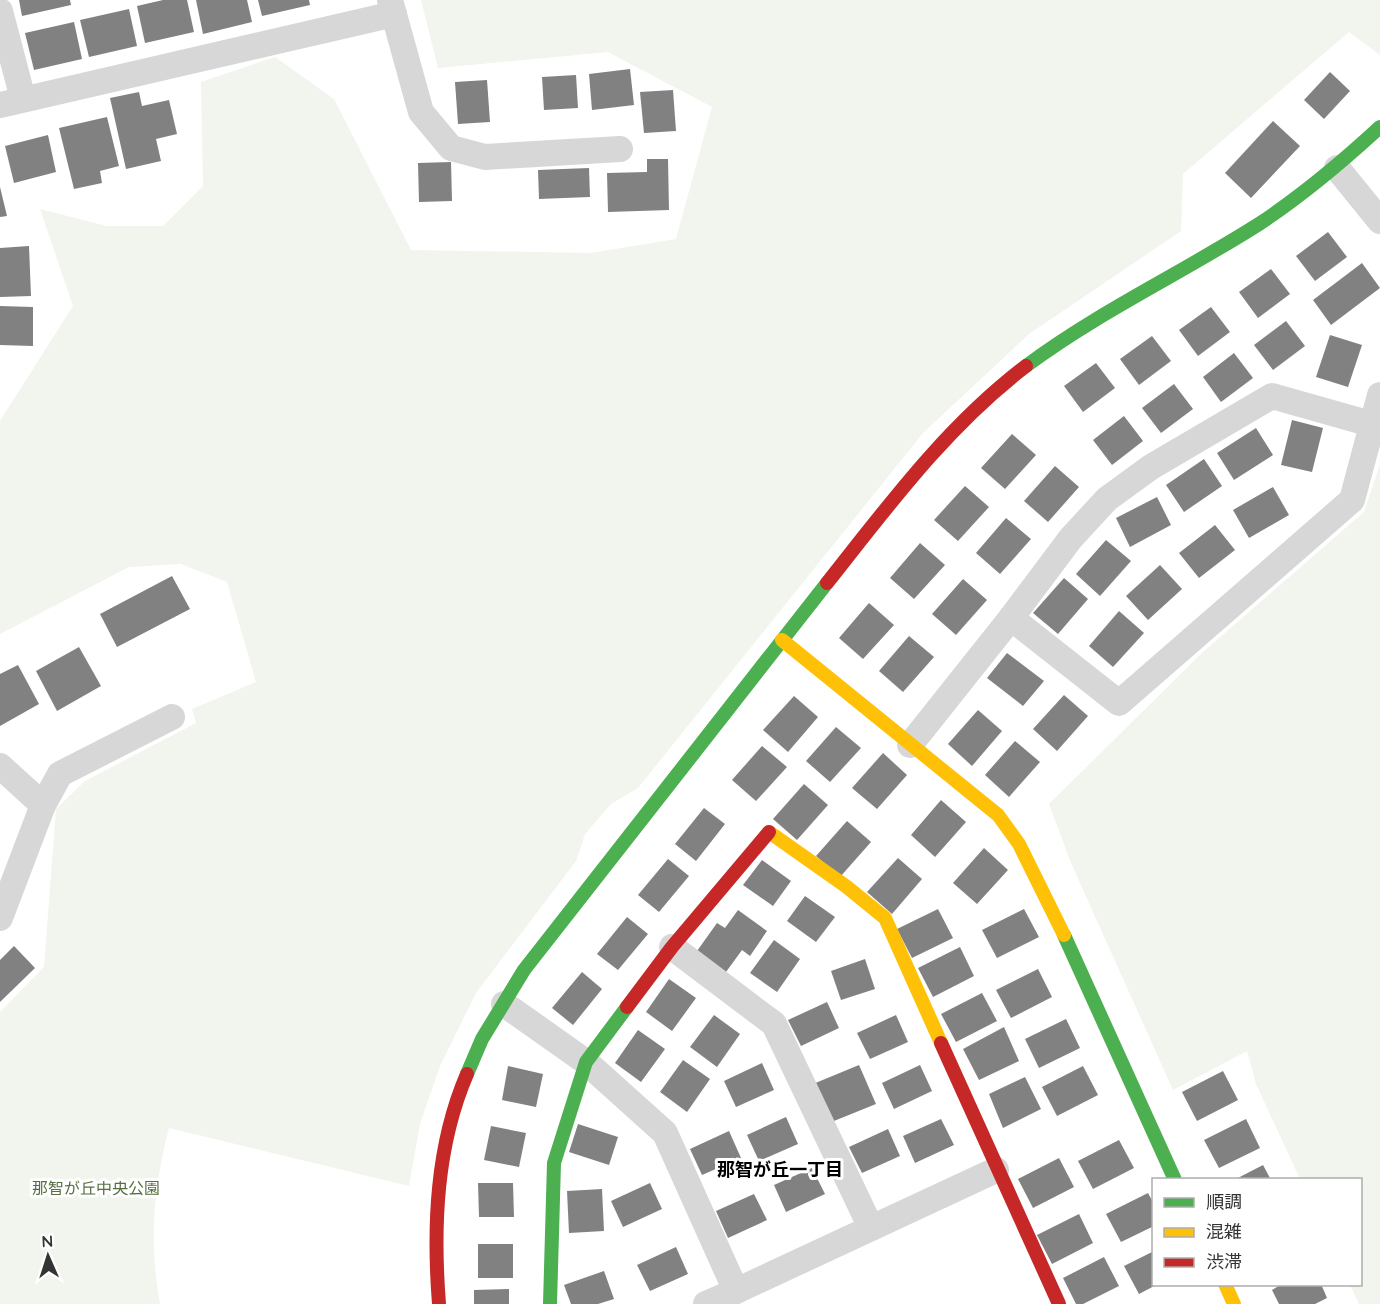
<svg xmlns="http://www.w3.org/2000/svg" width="1380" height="1304" font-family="Quicksand,'Noto Sans JP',sans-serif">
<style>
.green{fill:#f1f5ed}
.building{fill:#818181}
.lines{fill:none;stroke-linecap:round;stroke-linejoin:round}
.street{stroke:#d7d7d7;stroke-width:26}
.fast{stroke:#4caf50;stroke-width:14}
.slow{stroke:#ffc107;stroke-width:14}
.jam{stroke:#c62828;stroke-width:14}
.labels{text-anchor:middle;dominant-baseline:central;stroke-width:6;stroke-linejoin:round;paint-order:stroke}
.park-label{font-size:16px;fill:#56703f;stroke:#fff}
.neighbourhood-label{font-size:18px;font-weight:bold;fill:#000;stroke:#fff}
</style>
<rect width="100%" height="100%" fill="#fff"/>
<g class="green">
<path d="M421,0H1380V55L1349,32L1183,174L1181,231L1029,334L923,433L638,788L611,804L585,834L576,861L476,993L440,1066L420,1124L409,1186L169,1128C153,1189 149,1242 160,1304H0V1012L44,967L56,809L85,781L196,723L192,709L256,682L227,582L181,564L129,567L0,634V421L73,306L40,209L106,226H163L203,186L201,82L275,57L334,99L411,250L591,253L676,239L712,107L608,52L438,68Z"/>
<polygon points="1380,464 1380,1304 1359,1304 1350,1285 1360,1284 1360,1180 1300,1179 1256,1084 1247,1051 1173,1090 1071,863 1049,804 1203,652 1364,512"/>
</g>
<g class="building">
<polygon points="19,0 70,0 71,5 22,16"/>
<polygon points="163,0 187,0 194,32 145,43 137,6"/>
<polygon points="196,0 247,0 252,22 203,34"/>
<polygon points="258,0 309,0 310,5 262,16"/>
<polygon points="129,9 137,46 89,57 80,20"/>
<polygon points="74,22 82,59 34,70 25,33"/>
<polygon points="630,69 634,105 592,110 589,74"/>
<polygon points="1330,72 1350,91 1324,119 1304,100"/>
<polygon points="576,75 578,108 544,110 542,77"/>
<polygon points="487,80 490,122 458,124 455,82"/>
<polygon points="673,90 676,131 644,133 640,92"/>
<polygon points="139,92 142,106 169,100 177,134 156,139 161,161 126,169 110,98"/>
<polygon points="107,117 119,166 100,171 102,183 74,189 59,128"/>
<polygon points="1273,121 1300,146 1251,198 1225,173"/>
<polygon points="48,135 56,172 14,183 5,146"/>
<polygon points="647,159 668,159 669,210 608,212 607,173 647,172"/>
<polygon points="451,162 452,201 419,202 418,163"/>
<polygon points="589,168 590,197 539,199 538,170"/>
<polygon points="0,187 7,216 0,217"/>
<polygon points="1328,232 1347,257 1315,281 1296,256"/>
<polygon points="29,246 31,296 0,297 0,248"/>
<polygon points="1362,263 1380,288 1331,325 1313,300"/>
<polygon points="1271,269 1290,294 1258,318 1239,292"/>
<polygon points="0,306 33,307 33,346 0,345"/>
<polygon points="1211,307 1230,332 1198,356 1179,330"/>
<polygon points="1286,321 1305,346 1273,370 1254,345"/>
<polygon points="1330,335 1362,345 1348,387 1316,377"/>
<polygon points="1152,336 1171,361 1139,385 1120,359"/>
<polygon points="1234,353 1253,378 1221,402 1203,377"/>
<polygon points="1096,363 1115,388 1083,412 1064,386"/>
<polygon points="1174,384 1193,409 1161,433 1142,408"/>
<polygon points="1124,416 1143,441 1112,465 1093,440"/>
<polygon points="1292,420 1323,428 1312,472 1281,465"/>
<polygon points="1256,428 1273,455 1234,480 1217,453"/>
<polygon points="1012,434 1036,455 1005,489 981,468"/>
<polygon points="1204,459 1222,486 1184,512 1166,485"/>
<polygon points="1055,466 1079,487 1048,522 1024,501"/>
<polygon points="965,486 989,507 958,541 934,520"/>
<polygon points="1273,487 1289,515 1249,538 1233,510"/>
<polygon points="1157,497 1171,525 1130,547 1116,518"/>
<polygon points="1006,518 1031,539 1000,574 976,553"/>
<polygon points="1215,525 1235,550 1199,578 1179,553"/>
<polygon points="1106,540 1131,561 1100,596 1076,574"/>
<polygon points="920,543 945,565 914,599 890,578"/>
<polygon points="1160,565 1182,589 1148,620 1126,596"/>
<polygon points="172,576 190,609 117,647 100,614"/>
<polygon points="1064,578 1088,599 1058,634 1033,613"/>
<polygon points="963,579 987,600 956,635 932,614"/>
<polygon points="869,603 894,625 863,659 839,638"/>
<polygon points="1119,611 1144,633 1113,667 1089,646"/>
<polygon points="909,636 934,657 903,692 879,671"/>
<polygon points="79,647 101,686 57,711 36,671"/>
<polygon points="1007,653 1044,681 1023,706 987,678"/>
<polygon points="18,665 39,704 0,726 0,674"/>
<polygon points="1064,695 1088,716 1057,751 1033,729"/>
<polygon points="794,696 818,717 788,752 763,730"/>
<polygon points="978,710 1002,731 972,766 948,744"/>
<polygon points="836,727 861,748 830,782 806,761"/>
<polygon points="1015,741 1040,762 1009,797 985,775"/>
<polygon points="762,746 787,767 756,801 732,780"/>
<polygon points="883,753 907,775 877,809 852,788"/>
<polygon points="804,784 828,805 797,840 773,819"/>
<polygon points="941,800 966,822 935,857 911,835"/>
<polygon points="704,808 725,824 696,861 675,844"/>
<polygon points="847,821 871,842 840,877 816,856"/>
<polygon points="984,848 1008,870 977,904 953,883"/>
<polygon points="898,858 922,879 892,914 867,892"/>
<polygon points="668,859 689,876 659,912 638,895"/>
<polygon points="762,860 791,881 773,906 743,885"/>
<polygon points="805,896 835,917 816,942 787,921"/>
<polygon points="938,909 953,938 912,958 897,929"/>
<polygon points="1024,909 1039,937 997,958 982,930"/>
<polygon points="738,910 767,931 750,956 742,950 726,972 697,951 717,923 725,928"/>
<polygon points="627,917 648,934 618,970 597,954"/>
<polygon points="774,940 800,959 777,992 750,973"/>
<polygon points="14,946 35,968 0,1002 0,960"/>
<polygon points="960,947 974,976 933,997 918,968"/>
<polygon points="865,959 875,989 841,1000 831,971"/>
<polygon points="1038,969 1052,997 1011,1018 996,990"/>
<polygon points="582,972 602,989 573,1025 552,1008"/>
<polygon points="669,979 696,998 672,1031 646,1012"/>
<polygon points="982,993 997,1021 956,1042 941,1014"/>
<polygon points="827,1002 839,1028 801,1046 788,1020"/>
<polygon points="714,1015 740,1034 717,1067 690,1047"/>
<polygon points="896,1015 908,1042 870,1059 857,1033"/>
<polygon points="1066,1019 1080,1048 1039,1068 1025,1039"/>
<polygon points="1004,1027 1019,1061 979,1080 963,1049"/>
<polygon points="638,1030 665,1049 641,1082 615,1063"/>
<polygon points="683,1060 710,1079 687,1112 660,1092"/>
<polygon points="762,1063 774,1090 736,1107 724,1081"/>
<polygon points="859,1065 876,1104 829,1123 813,1084"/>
<polygon points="920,1065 932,1091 894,1109 882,1083"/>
<polygon points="508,1066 543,1074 536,1107 502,1100"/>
<polygon points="1083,1066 1098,1095 1057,1116 1042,1087"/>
<polygon points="1223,1071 1238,1100 1197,1121 1182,1092"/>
<polygon points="1025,1077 1041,1109 1003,1128 989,1094"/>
<polygon points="786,1117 798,1144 759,1161 747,1135"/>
<polygon points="941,1119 954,1145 915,1163 903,1136"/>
<polygon points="1246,1119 1260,1148 1219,1168 1204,1140"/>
<polygon points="578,1124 618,1137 609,1165 569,1152"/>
<polygon points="491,1126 526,1133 519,1167 484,1160"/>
<polygon points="888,1129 900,1156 862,1173 849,1147"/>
<polygon points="729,1131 741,1158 702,1175 690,1149"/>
<polygon points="1119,1140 1134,1168 1093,1189 1078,1161"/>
<polygon points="1059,1158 1074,1187 1033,1208 1018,1179"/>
<polygon points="1263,1165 1271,1180 1234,1180"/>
<polygon points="812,1168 825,1194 786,1212 774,1185"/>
<polygon points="478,1183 513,1183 514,1217 479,1217"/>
<polygon points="650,1183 662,1209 623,1227 611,1201"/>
<polygon points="602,1189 604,1231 569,1233 567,1191"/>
<polygon points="1148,1193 1154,1204 1154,1226 1121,1242 1106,1214"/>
<polygon points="754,1194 767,1220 728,1238 716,1211"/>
<polygon points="1079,1214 1093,1243 1052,1264 1037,1235"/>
<rect x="478" y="1244" width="35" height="34"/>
<polygon points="676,1247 688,1274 650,1291 637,1265"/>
<polygon points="1154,1251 1154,1284 1158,1284 1139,1294 1124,1266"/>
<polygon points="1104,1257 1119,1286 1083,1304 1076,1304 1063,1278"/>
<polygon points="604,1271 614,1299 598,1304 571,1304 564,1285"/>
<polygon points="1282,1284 1321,1284 1327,1298 1315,1304 1279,1304 1272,1290"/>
<polygon points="509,1289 509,1304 474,1304 474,1290"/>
</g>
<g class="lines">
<g class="street">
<polyline points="390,0 421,112 451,148 485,157 620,149"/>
<polyline points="0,11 23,99"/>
<polyline points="0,105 394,14"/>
<polyline points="1337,168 1380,221"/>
<polyline points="1011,618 1119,703 1352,500 1380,395"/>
<polyline points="910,745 1011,618 1071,538 1107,499 1151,467 1272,396 1371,424"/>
<polyline points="0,766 43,805 0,918"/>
<polyline points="43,805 60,774 172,717"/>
<polyline points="672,947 774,1024 871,1228"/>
<polyline points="504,1004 586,1062 665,1133 736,1291 996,1170"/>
<polyline points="706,1304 736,1291"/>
</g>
<g class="fast">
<path d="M1026,366C1100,311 1182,273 1259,224C1303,195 1342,162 1380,127"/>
<polyline points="1064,935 1175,1180"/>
<polyline points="467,1074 482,1039 524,970 827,583"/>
<polyline points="550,1304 554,1163 586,1062 627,1007"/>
</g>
<g class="slow">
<polyline points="782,640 998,815 1019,844 1064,935"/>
<polyline points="769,832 847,887 885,918 941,1043"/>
<polyline points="1225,1284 1234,1304"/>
</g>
<g class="jam">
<path d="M827,583C888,506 947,426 1026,366"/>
<polyline points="627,1007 672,947 769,832"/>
<polyline points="941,1043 1059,1304"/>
<path d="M439,1304C433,1227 436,1146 467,1074"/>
</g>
</g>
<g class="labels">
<g class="park-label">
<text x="96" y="1188">那智が丘中央公園</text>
</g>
<g class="neighbourhood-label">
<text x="780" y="1169">那智が丘一丁目</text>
</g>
</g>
<rect x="1152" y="1178" width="210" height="108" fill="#ffffff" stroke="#adadad" stroke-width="1.5"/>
<rect x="1164" y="1198" width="30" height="9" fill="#4caf50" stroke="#adadad" stroke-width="1.5"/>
<text x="1206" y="1208" font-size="18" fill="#333333">順調</text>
<rect x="1164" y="1228" width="30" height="9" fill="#ffc107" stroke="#adadad" stroke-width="1.5"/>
<text x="1206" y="1238" font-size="18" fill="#333333">混雑</text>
<rect x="1164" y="1258" width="30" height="9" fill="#c62828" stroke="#adadad" stroke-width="1.5"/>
<text x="1206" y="1268" font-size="18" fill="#333333">渋滞</text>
<g transform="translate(48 1256) rotate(357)" stroke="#ffffff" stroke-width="4.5" paint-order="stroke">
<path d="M0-4.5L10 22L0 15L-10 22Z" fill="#333333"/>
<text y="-9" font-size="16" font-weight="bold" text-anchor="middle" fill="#333333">N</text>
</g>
</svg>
